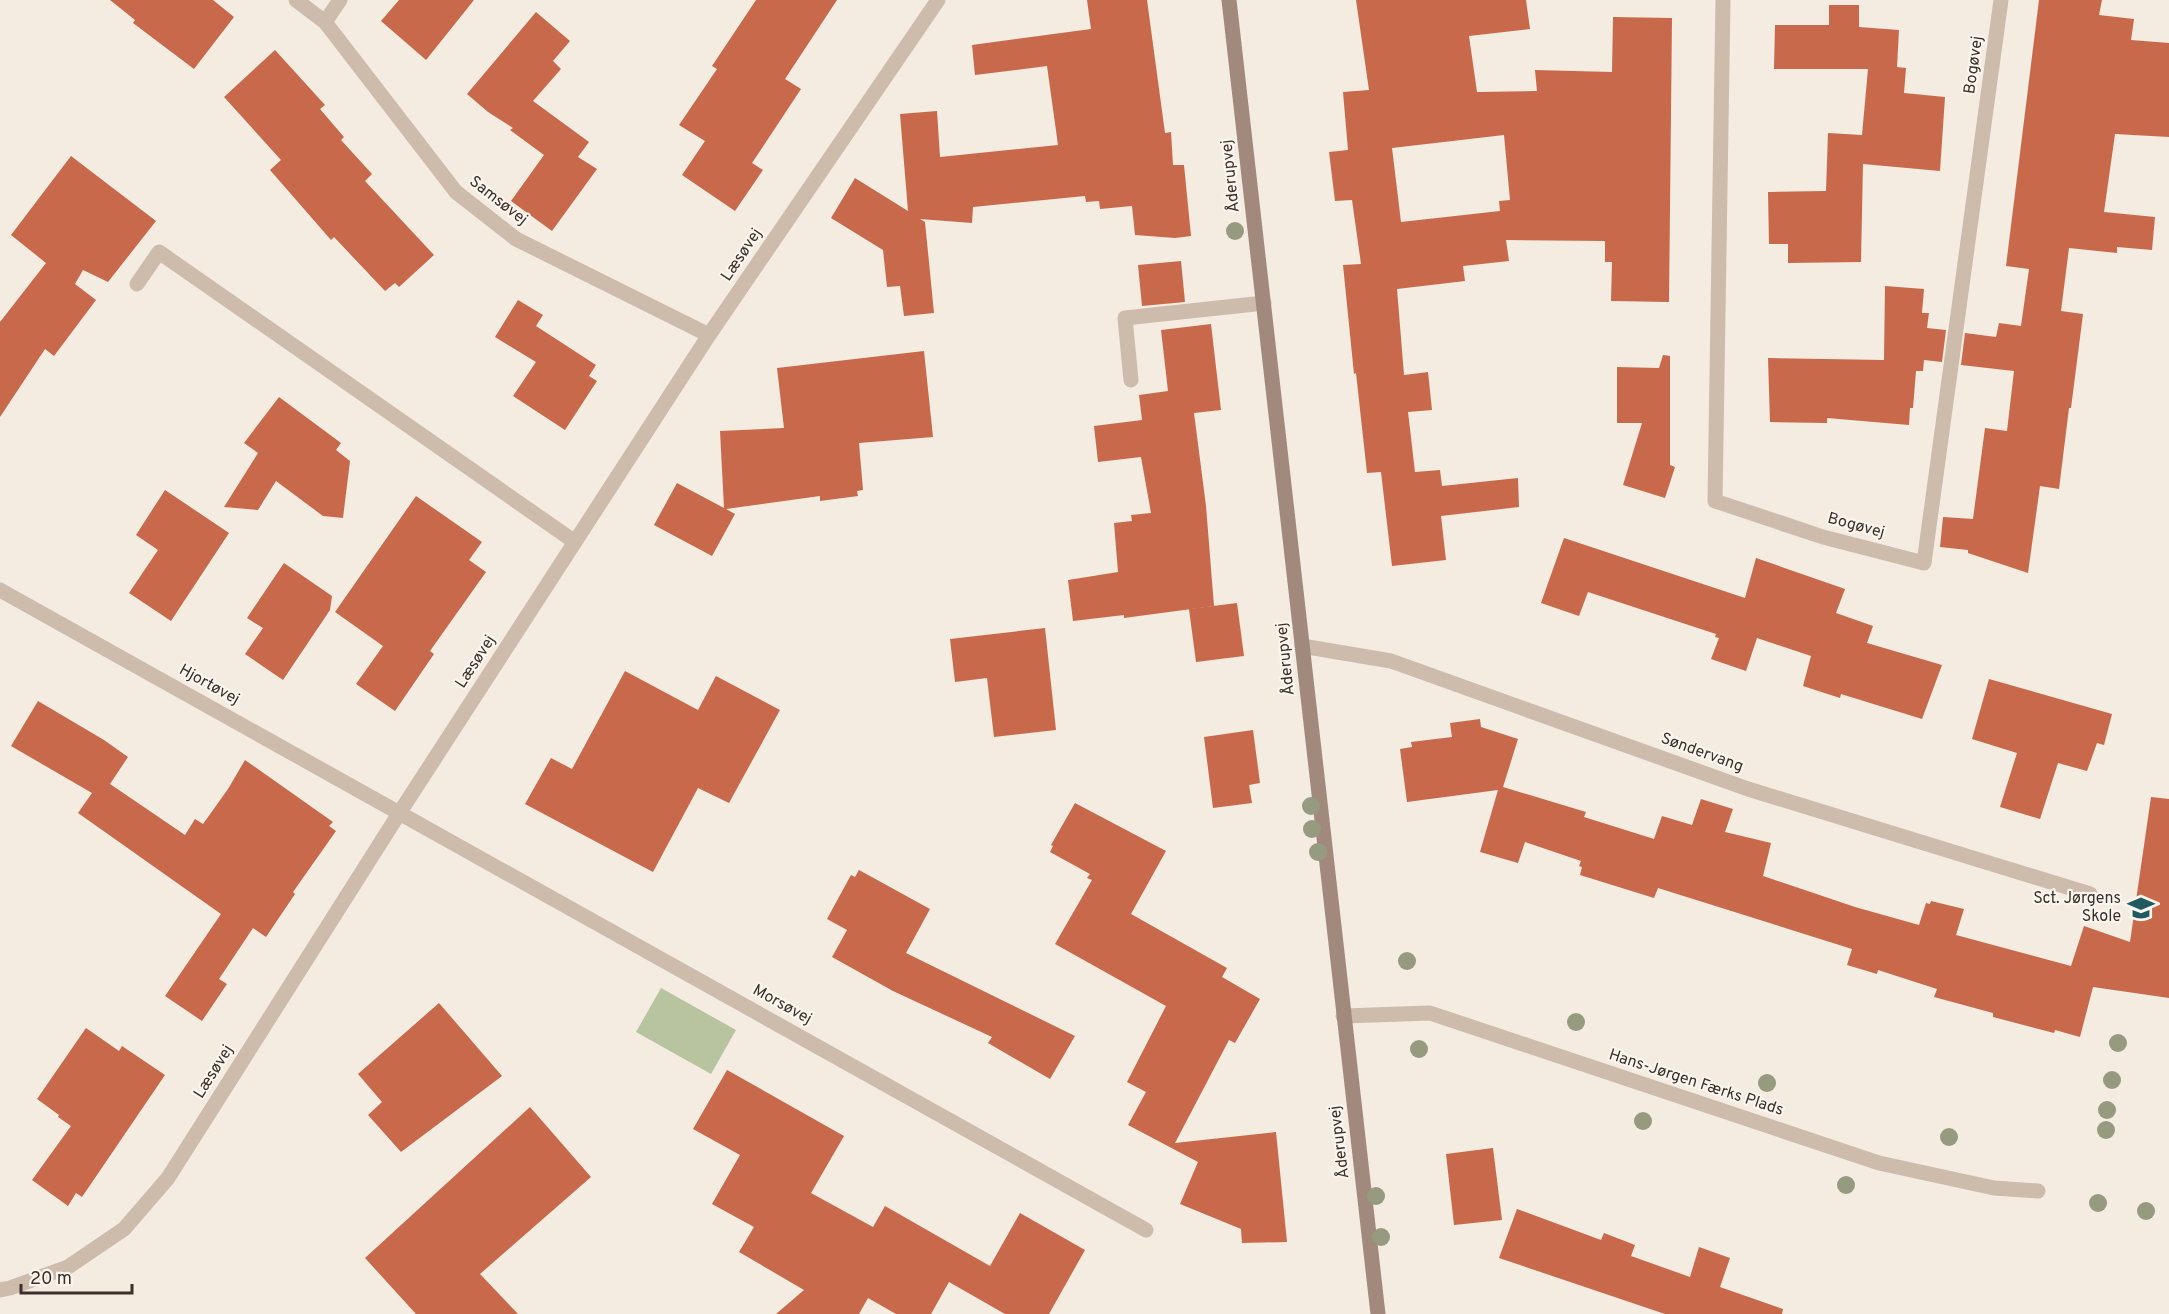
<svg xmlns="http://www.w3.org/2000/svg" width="2169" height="1314" font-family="Overpass,sans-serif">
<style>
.green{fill:#b8c4a0}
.building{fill:#c8694b;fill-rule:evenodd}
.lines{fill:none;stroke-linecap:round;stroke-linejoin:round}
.lane{stroke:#cdbbac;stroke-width:15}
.street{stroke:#cdbbac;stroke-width:15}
.secondary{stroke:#a18a7d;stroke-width:15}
.tree{fill:#969b7f}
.labels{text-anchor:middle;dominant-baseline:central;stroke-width:4.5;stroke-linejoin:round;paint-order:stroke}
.street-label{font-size:16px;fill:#3b302b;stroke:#fbf5ee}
.poi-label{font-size:16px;fill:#3b302b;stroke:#fbf5ee;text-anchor:end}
</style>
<rect width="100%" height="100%" fill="#f4ebe1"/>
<polygon class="green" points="661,988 736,1030 711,1074 636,1032"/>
<g class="building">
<polygon points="110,0 213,0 234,17 194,69 133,23 135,20"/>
<polygon points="399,0 474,0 426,60 381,21"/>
<polygon points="756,0 837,0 785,79 801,89 752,163 763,170 735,211 682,175 705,141 679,125 717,69 712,66"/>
<polygon points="1087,0 1147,0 1165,133 1171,132 1173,165 1184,165 1191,236 1175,238 1135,235 1132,206 1100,209 1099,201 1086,202 1085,196 973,207 972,223 920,219 925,222 934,313 904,316 900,286 887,287 883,250 831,218 855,178 908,211 900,114 937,111 940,157 1058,145 1047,66 975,75 972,45 1091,29"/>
<path d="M1356,0H1526L1530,29L1469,36L1477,92L1537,91L1535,70L1612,72L1613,17L1672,18L1669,302L1611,301L1612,262H1605V241L1506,240L1509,261L1463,266L1465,281L1397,289L1404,375L1428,372L1432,410L1408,412L1415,472L1440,470L1442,486L1518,478L1519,507L1441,516L1446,560L1392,566L1381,472L1367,473L1356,373L1354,374L1343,265L1361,264L1352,200L1335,201L1329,152L1348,150L1343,92L1369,90ZM1504,135L1510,200L1499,201L1500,211L1401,222L1392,148Z"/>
<polygon points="2039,0 2102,0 2099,15 2134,19 2131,40 2169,43 2169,137 2115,134 2104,212 2155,217 2152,250 2117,247 2117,253 2069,248 2061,311 2083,314 2071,408 2069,408 2059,489 2040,486 2028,573 1968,553 1968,550 1940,547 1943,517 1973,519 1985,428 2007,431 2014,371 1961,365 1965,333 1996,337 1999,323 2021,326 2029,269 2006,266"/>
<polygon points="1829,5 1859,5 1859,27 1899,30 1897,67 1906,68 1904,93 1945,97 1940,171 1863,164 1861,262 1788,263 1788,244 1769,244 1768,192 1826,191 1828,133 1862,135 1868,69 1774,69 1775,25 1829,25"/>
<polygon points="536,12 570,41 553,61 561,69 533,101 589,142 578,157 597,169 552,231 511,201 544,155 510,130 513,128 488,112 467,94"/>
<polygon points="275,50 325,105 320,109 344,137 341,140 372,174 365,181 434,255 399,287 395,283 385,291 334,237 331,240 270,170 281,160 224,97"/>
<polygon points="71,156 156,221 108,282 83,270 75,284 96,300 54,356 45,349 0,417 0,322 46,263 11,235"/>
<polygon points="1181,261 1185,302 1142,306 1138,265"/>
<polygon points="1885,286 1924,289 1922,313 1929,313 1927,328 1946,330 1942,362 1924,360 1923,371 1916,371 1913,408 1910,408 1909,425 1827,418 1827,423 1770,422 1768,358 1884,360"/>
<polygon points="518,300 543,315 536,326 596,365 589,376 597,381 565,430 513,396 536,362 495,337"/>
<polygon points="1211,324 1221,410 1194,413 1206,506 1214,606 1124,618 1124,615 1073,621 1068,580 1118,572 1114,523 1132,521 1131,515 1151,513 1141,457 1098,462 1094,426 1142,420 1139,395 1168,391 1161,330"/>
<polygon points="924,351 933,437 859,443 863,490 857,491 858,496 820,501 820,496 726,509 735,514 712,556 654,525 677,483 724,508 720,431 784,428 777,368"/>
<polygon points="1663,355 1670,356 1670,465 1675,467 1665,498 1623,485 1642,423 1617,423 1617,367 1659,368"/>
<polygon points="279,397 341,443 336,450 350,461 343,518 323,516 276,481 258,510 224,507 258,453 244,443"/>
<polygon points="165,490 229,533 171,621 129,593 158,550 136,535"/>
<polygon points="416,496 482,542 469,560 486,572 430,651 434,654 395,711 356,684 383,646 335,612"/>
<polygon points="1564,538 1745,598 1756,558 1845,589 1836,613 1873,626 1867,643 1942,665 1922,719 1841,694 1840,698 1803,686 1811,656 1757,638 1746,671 1711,659 1719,638 1715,637 1716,634 1588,592 1579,616 1541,603"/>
<polygon points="284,563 332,596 330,610 283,680 245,654 263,628 247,618"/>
<polygon points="1237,603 1244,656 1196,662 1189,609"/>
<polygon points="1045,628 1056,730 994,737 987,678 955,682 950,639"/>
<polygon points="625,671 698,710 716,676 780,710 729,803 698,788 653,872 525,804 551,758 572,769"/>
<polygon points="1989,679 2112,714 2104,745 2097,743 2087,771 2058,763 2040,819 2000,807 2017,753 1972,739"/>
<polygon points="38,701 104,740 128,757 110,784 185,835 195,819 203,824 228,789 245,760 333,822 329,826 336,831 293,892 295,894 266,937 253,928 219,979 227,984 202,1021 165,996 221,914 78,813 92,793 11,746"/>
<polygon points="1480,719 1481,727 1518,739 1503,787 1586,812 1584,817 1654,839 1662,816 1692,825 1701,799 1733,809 1725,832 1771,843 1763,876 1855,907 1919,925 1926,903 1930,904 1931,901 1964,909 1956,935 2071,966 2084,926 2130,942 2151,797 2169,799 2169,998 2093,987 2080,1037 2055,1030 2054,1033 1993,1017 1993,1013 1934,997 1937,989 1878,970 1877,974 1847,965 1852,949 1658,888 1654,898 1580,875 1582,867 1579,866 1581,861 1525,842 1518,863 1480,852 1498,790 1407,802 1400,749 1412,747 1411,742 1452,737 1450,723"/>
<polygon points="1253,730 1260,783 1249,785 1252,803 1213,808 1204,737"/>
<polygon points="1075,803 1166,851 1131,914 1227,968 1222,977 1260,999 1235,1043 1229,1040 1175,1143 1276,1132 1287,1242 1242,1243 1241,1229 1180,1204 1198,1162 1128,1125 1146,1092 1127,1082 1166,1006 1055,944 1092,880 1087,878 1090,874 1050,852 1053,846 1051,845"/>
<polygon points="859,870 930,909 906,953 1075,1036 1050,1079 988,1043 992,1037 893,991 832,957 847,930 827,919 851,875 855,877"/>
<polygon points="439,1003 502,1076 401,1152 368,1115 382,1102 358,1074"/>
<polygon points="86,1028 119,1051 122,1046 165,1075 82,1197 76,1193 68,1206 32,1180 71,1126 58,1117 59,1115 37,1099"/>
<polygon points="727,1070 844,1136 811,1193 873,1227 885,1206 990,1266 1020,1213 1085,1250 1049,1314 1005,1314 949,1282 931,1314 896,1314 868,1298 859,1314 776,1314 804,1290 739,1252 754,1227 712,1204 740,1155 693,1129"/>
<polygon points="530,1107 591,1177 480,1274 518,1314 416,1314 365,1258"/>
<polygon points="1493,1148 1502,1220 1454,1225 1446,1154"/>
<polygon points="1517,1209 1601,1240 1604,1233 1635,1245 1631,1256 1690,1277 1699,1247 1730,1258 1720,1287 1783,1309 1782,1314 1665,1314 1499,1258"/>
</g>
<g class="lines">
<g class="lane">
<polyline points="137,284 159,252 575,542"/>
<polyline points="1131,380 1125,318 1264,303"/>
</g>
<g class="street">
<polyline points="296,0 325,22 456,192 516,239 709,335"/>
<polyline points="1723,0 1715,501 1823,537 1924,563 2001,0"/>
<polyline points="325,22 340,0"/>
<polyline points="0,590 1146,1230"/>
<polyline points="1302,646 1391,661 1748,789 2090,894"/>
<polyline points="1343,1016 1430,1013 1879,1163 1994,1188 2038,1191"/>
<polyline points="0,1290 10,1288 68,1267 124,1229 168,1178 400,812 709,335 938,0"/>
</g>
<polyline class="secondary" points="1229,0 1378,1314"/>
</g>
<g class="tree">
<circle cx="1235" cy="231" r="9"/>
<circle cx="1311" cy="806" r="9"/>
<circle cx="1312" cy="829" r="9"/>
<circle cx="1318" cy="852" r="9"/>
<circle cx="1407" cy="961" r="9"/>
<circle cx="1576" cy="1022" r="9"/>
<circle cx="2118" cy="1043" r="9"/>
<circle cx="1419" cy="1049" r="9"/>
<circle cx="2112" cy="1080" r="9"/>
<circle cx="1767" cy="1083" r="9"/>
<circle cx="2107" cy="1110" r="9"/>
<circle cx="1643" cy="1121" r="9"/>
<circle cx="2106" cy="1130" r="9"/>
<circle cx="1949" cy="1137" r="9"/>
<circle cx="1846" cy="1185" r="9"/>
<circle cx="1376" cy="1196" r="9"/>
<circle cx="2098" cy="1203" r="9"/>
<circle cx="2146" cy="1211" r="9"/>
<circle cx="1381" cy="1237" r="9"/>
</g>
<defs>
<symbol id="school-bare" viewBox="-9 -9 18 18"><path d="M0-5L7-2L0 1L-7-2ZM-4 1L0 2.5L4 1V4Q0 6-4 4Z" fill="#1f5a5e" stroke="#fbf5ee" stroke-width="2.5" paint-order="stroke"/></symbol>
</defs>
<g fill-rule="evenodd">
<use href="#school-bare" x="2122" y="889" width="38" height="38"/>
</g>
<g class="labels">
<g class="street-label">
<text transform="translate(1974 65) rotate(-82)">Bogøvej</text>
<text transform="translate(1231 176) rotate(-96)">Åderupvej</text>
<text transform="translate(498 201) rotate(38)">Samsøvej</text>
<text transform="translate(742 255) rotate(-56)">Læsøvej</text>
<text transform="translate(1856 526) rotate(15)">Bogøvej</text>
<text transform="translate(1286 659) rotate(-96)">Åderupvej</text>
<text transform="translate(476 662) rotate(-57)">Læsøvej</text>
<text transform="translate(209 685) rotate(29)">Hjortøvej</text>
<text transform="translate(1702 753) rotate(20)">Søndervang</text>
<text transform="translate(782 1005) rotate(29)">Morsøvej</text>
<text transform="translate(214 1072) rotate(-58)">Læsøvej</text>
<text transform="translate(1696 1083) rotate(18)">Hans-Jørgen Færks Plads</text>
<text transform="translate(1340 1142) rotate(-97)">Åderupvej</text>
</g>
<g class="poi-label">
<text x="2121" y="899">Sct. Jørgens<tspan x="2121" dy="18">Skole</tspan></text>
</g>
</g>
<path d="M21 1284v9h111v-9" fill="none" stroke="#3b302b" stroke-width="3"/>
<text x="30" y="1284" font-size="18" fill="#3b302b" stroke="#fbf5ee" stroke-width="4.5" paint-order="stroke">20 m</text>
</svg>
